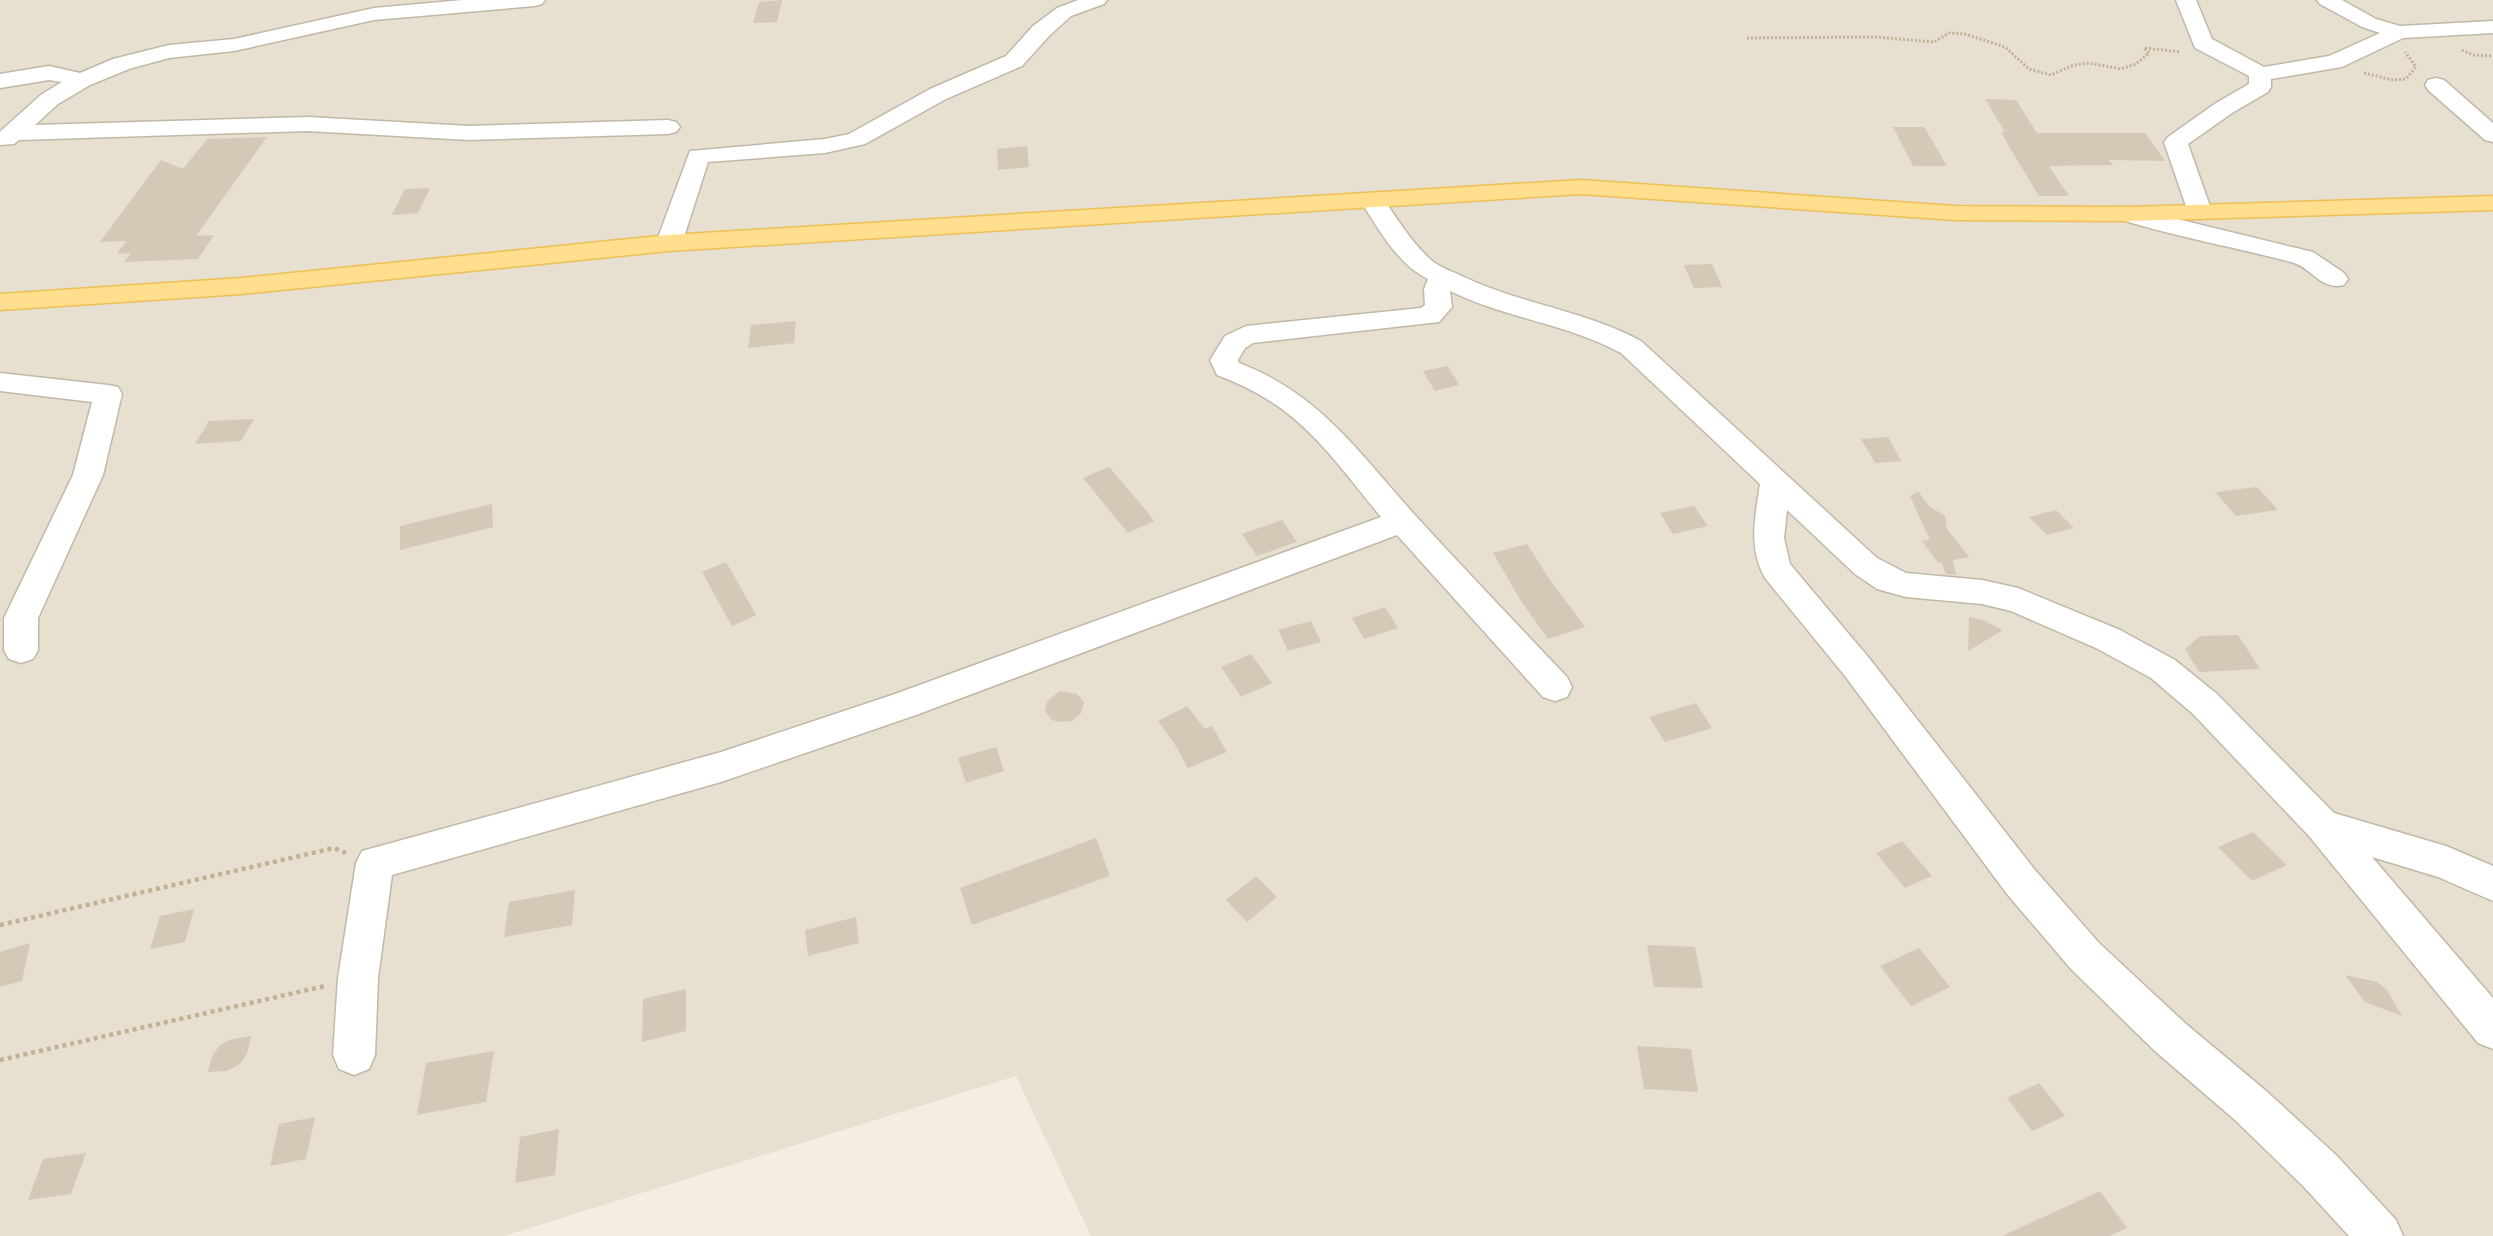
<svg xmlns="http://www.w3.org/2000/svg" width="2493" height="1236" font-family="Poppins,sans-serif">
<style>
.residential{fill:#e7dfcf}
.building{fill:#d4c9b6}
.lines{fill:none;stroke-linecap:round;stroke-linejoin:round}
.minor-casing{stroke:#c1b8a7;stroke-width:3}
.major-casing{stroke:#edbf55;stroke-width:3}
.path-far1{stroke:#c2b194;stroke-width:3;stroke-dasharray:2 2;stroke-linecap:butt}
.path{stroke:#c2b194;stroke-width:4.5;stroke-dasharray:4 4;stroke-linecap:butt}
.minor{fill:#fff;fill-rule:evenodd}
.major{fill:#ffde8e;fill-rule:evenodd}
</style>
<rect width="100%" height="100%" fill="#f3ede2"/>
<polygon class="residential" points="0,0 2493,0 2493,1236 1091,1236 1016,1076 504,1236 0,1236"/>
<g class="building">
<polygon points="782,0 777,22 753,23 759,2"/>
<polygon points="1985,99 2016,100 2037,133 2145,133 2165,161 2109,160 2113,165 2049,166 2069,196 2039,196 2011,150 2001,132 2005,132"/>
<polygon points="1893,127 1924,127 1947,166 1913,166"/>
<polygon points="267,137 196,236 214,235 198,259 124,262 131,253 117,254 126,241 100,242 161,160 183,169 207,139"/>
<polygon points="1027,146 1029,167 998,170 997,149"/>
<polygon points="430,188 418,213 392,215 405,189"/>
<polygon points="1712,264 1722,287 1694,288 1684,265"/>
<polygon points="796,321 794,343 748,348 751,325"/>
<polygon points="1448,366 1459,385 1435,391 1423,371"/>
<polygon points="254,419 241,441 195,444 209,421"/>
<polygon points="1888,437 1901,461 1875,463 1861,439"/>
<polygon points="1109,467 1145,509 1154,521 1128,533 1083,478"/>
<polygon points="2257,487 2278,510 2236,516 2215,492"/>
<polygon points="1918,491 1929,506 1945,516 1947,529 1969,557 1953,560 1956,575 1946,574 1941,562 1938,563 1922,541 1930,540 1910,496"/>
<polygon points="492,504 493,527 400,550 400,526"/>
<polygon points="1694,506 1708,526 1673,534 1660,513"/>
<polygon points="2056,510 2074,528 2047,535 2029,517"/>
<polygon points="1282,520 1297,542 1257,556 1242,534"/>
<polygon points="1527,544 1548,577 1585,627 1548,639 1521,601 1493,553"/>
<polygon points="726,562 756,615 732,626 702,572"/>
<polygon points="1385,607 1398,628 1364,639 1352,618"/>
<polygon points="1969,617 1983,620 2003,630 1968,651"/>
<polygon points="1311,621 1321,642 1288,651 1278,630"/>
<polygon points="2238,635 2260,669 2199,672 2185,649 2200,636"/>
<polygon points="1251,654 1272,683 1241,697 1221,667"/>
<polygon points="1060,691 1077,694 1084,702 1081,713 1072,721 1059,722 1052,720 1045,711 1047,701"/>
<polygon points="1696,703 1712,728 1665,742 1649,717"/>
<polygon points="1187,706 1205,729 1212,726 1227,752 1188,768 1174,743 1158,721"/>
<polygon points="996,747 1004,771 966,783 958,758"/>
<polygon points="2253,832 2287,865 2252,881 2218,847"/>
<polygon points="1096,838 1110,876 972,925 960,888"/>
<polygon points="1902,841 1932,876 1905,888 1876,853"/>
<polygon points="1256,876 1277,897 1247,922 1226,900"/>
<polygon points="575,890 572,925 504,937 509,902"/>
<polygon points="194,909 185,942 150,949 160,916"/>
<polygon points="856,917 859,943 808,956 805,930"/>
<polygon points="30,943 22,981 0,987 0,952"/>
<polygon points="1647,945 1695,947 1703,988 1654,987"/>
<polygon points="1919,948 1950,987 1911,1006 1880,966"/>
<polygon points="2345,975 2377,982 2387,990 2402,1016 2365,1002"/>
<polygon points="686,989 686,1031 642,1042 643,999"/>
<polygon points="251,1036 247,1054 239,1065 226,1071 208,1072 212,1056 220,1045 232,1039"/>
<polygon points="1637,1046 1691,1049 1698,1092 1644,1089"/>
<polygon points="494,1051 486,1102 417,1115 426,1063"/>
<polygon points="2039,1083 2065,1116 2032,1131 2007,1098"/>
<polygon points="315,1117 306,1159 270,1166 279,1124"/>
<polygon points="559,1129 555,1175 515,1183 520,1137"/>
<polygon points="86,1153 71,1194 28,1200 43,1159"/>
<polygon points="2100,1191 2127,1228 2109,1236 2002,1236"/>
</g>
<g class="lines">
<defs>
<g id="minor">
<polygon points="463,0 545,0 542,4 535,6 374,20 234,51 169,58 129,69 90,85 58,104 35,125 308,117 469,126 668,120 676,122 680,127 676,132 668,134 469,140 308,131 19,140 14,144 0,145 0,132 4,128 42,94 62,82 49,80 0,88 0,74 49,66 80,73 113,59 169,45 234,39 374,8"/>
<polygon points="1078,0 1107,0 1104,4 1071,16 1049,36 1022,66 946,99 865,144 825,153 708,162 682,243 678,248 669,251 660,248 656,243 690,151 825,139 849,134 930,89 1006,56 1033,26 1057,8"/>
<polygon points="2176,0 2196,0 2212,39 2264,67 2329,56 2380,33 2362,27 2320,4 2317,0 2342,0 2376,19 2400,26 2493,21 2493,33 2403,38 2342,67 2271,79 2271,87 2268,92 2232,113 2188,144 2212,212 2209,217 2200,219 2191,217 2188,212 2164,142 2168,137 2216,103 2249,84 2249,76 2195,48"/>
<polygon points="2436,78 2444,80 2493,123 2493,142 2485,140 2428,90 2425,85 2428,80"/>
<path d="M1372,193L1381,195C1396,217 1411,242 1431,260C1440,268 1454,272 1464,277C1521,304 1586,311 1641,341L1877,558L1906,573L1982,580L2018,588L2120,630L2175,660L2217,694L2334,813L2446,846L2493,866V901L2438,877L2372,857L2493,998V1049L2478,1043L2309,836L2193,714L2151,678L2096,648L2011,611L1982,604L1906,597L1877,589L1855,574L1787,510L1784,538L1790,564L1869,658L2035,870L2099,943L2186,1024L2265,1090L2336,1155L2396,1220L2403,1236H2349L2304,1187L2235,1120L2156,1052L2071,969L2007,894L1845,676L1765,578C1748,548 1755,518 1760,484L1621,353C1568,324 1505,318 1450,291L1452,307L1439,322L1253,343L1245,348L1238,360L1239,363C1319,393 1359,453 1414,514C1464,569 1516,623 1567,677L1572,687L1567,697L1555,701L1543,697L1397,535L916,715L721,782L392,875L378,978L375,1055L369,1069L354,1075L339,1069L333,1055L338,978L356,863L362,851L721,752L892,695L1381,517C1352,482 1323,441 1287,413C1267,397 1241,384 1217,375L1210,360L1225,336L1246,326L1421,308L1425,305L1424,289L1428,279C1397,264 1378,228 1360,200L1363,195Z"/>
<path d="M2128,207L2313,252L2344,273L2348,279L2344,285C2320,291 2312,267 2291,262C2234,247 2176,237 2119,219L2116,214L2119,209Z"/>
<polygon points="0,373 108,385 118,387 122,394 103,475 38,618 38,650 33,659 21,663 9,659 4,650 4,618 73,475 92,402 0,391"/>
</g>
<polygon id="major" points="1581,180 1955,206 2128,207 2493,196 2493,210 2128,221 1955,220 1581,194 669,251 242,294 0,310 0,294 242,278 669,235"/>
</defs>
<use href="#minor" class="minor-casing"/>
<use href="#major" class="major-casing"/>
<g class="path-far1">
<polyline points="1747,38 1875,37 1934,42 1949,33 1965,34 2005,47 2029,69 2051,75 2074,65 2089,63 2121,69 2136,64 2149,53 2144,48 2181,52"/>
<polyline points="2462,50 2473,55 2493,56"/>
<polyline points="2364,73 2393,80 2406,79 2416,67 2405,52"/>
</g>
<g class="path">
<polyline points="0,925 334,848 346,853"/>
<polyline points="0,1060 325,986"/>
</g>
<use href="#minor" class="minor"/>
<use href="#major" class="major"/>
</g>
</svg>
